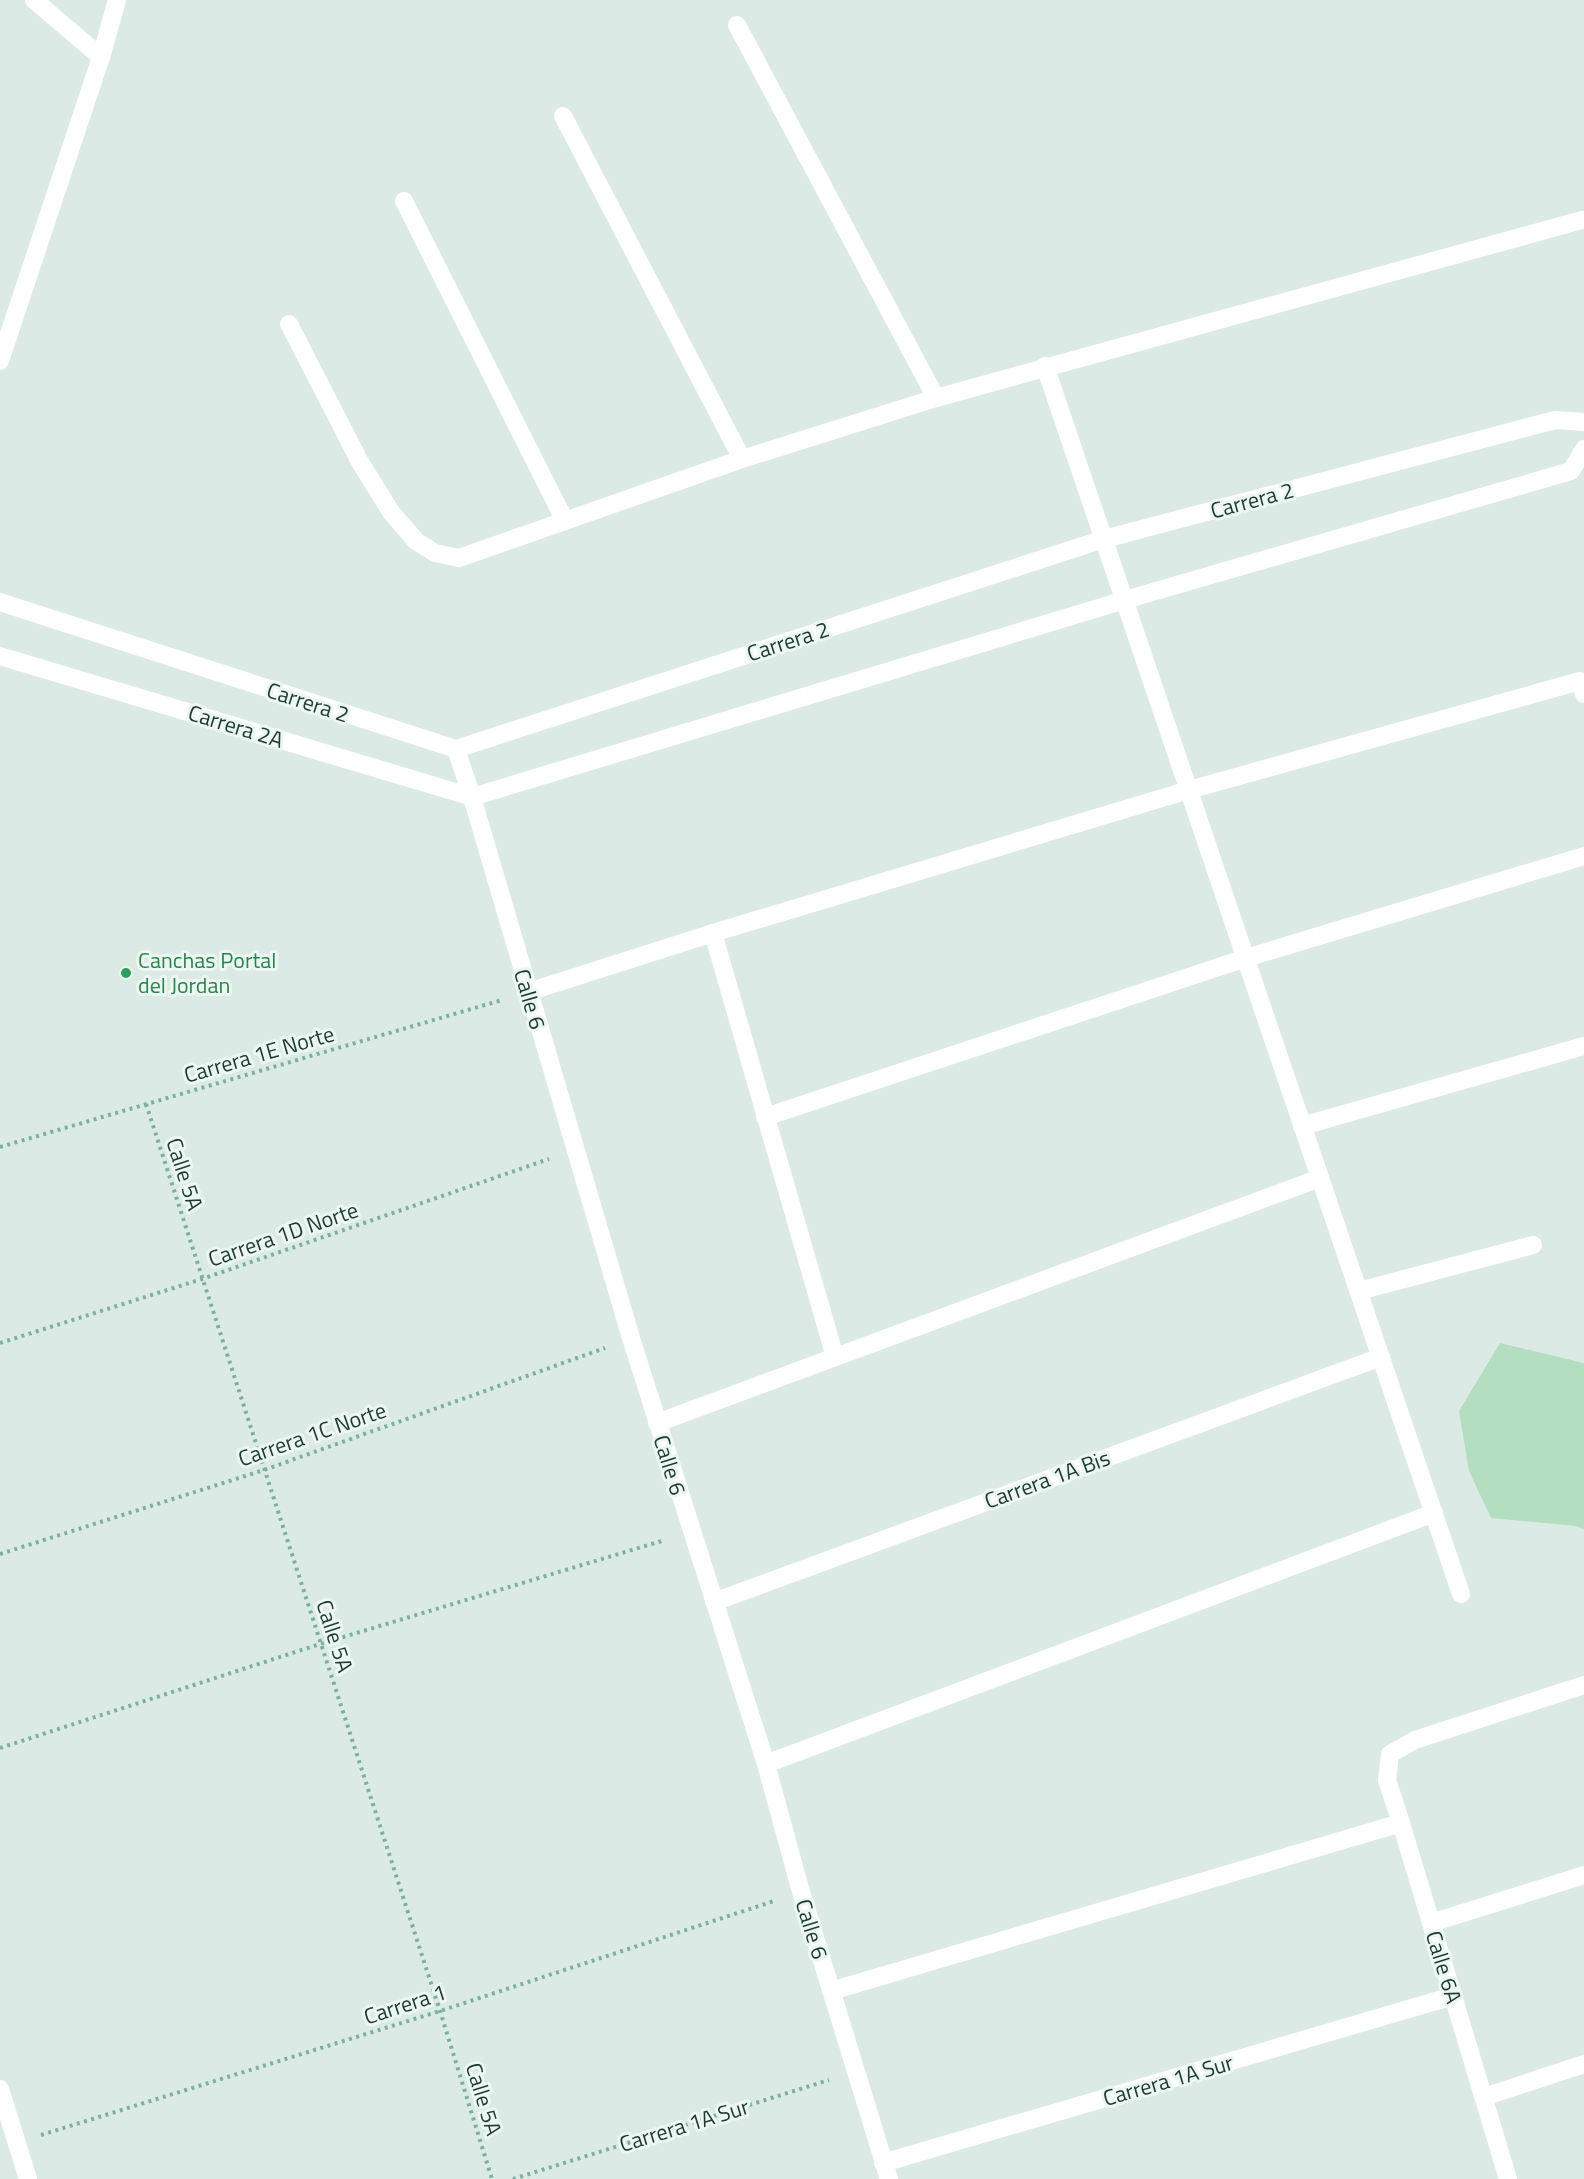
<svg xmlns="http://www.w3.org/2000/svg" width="1584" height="2179" font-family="'Titillium Web',sans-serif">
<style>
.green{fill:#b3dec0}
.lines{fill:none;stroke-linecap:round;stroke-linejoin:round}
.path{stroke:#7ab1a2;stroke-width:4;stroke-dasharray:3 4.5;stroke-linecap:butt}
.minor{stroke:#fff;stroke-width:18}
.leisure-dot{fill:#2e9e5b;stroke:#edf7f2;stroke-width:2}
.labels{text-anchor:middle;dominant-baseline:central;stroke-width:6;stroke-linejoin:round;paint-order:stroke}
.street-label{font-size:22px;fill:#1d3a34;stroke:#edf7f2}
.leisure-label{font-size:22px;fill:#27864d;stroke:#edf7f2;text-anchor:start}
</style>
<rect width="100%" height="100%" fill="#dceae5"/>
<polygon class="green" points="1500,1343 1584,1363 1584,1529 1576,1526 1491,1518 1469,1471 1459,1411"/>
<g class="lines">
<g class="path">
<polyline points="146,1104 440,2011 492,2179"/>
<polyline points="0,1147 502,1000"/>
<polyline points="0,1343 202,1279 549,1159"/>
<polyline points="0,1554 264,1470 605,1348"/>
<polyline points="0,1748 320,1644 665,1540"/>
<polyline points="41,2135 440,2011 774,1901"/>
<polyline points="513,2179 829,2080"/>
</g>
<g class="minor">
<polyline points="34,0 101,57"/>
<polyline points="737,25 936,398"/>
<polyline points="563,116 742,459"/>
<polyline points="404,201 565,521"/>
<polyline points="289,324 360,462 391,512 416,541 435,553 459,558 742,459 936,398 1582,220"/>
<polyline points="0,361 101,57 117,0"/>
<polyline points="1045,366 1461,1594"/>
<polyline points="0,602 456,749 1104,539 1555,420 1584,422"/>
<polyline points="0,656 472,797 1125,600 1571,471 1584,449"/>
<polyline points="456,749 472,797 631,1338 766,1764 801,1892 889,2179"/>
<polyline points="713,933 835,1357"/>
<polyline points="528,992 713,933 1189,790 1580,681 1584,694"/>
<polyline points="765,1117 1246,958 1584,856"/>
<polyline points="1302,1126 1584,1046"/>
<polyline points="1359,1291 1533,1245"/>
<polyline points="657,1423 1320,1178"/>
<polyline points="714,1602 1381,1357"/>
<polyline points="766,1764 1434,1513"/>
<polyline points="1431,1923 1584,1875"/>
<polyline points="831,1991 1401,1823"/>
<polyline points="0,2089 28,2179"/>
<polyline points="1484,2097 1584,2064"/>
<polyline points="883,2163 1453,1996"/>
<polyline points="1508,2179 1401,1823 1387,1780 1390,1754 1415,1740 1584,1685"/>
</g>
</g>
<circle class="leisure-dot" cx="126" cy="973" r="6"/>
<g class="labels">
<g class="street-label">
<text transform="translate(1252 500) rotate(-15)">Carrera 2</text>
<text transform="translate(788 641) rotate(-18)">Carrera 2</text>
<text transform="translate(308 702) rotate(18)">Carrera 2</text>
<text transform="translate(236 726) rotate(17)">Carrera 2A</text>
<text transform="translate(530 999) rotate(74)">Calle 6</text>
<text transform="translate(259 1054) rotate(-16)">Carrera 1E Norte</text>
<text transform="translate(185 1174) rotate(72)">Calle 5A</text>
<text transform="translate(283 1234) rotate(-19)">Carrera 1D Norte</text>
<text transform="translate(312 1434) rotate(-19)">Carrera 1C Norte</text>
<text transform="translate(670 1465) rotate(73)">Calle 6</text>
<text transform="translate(1047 1479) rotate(-20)">Carrera 1A Bis</text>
<text transform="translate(335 1636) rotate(72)">Calle 5A</text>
<text transform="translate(812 1929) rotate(73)">Calle 6</text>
<text transform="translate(1444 1967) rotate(73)">Calle 6A</text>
<text transform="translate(405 2004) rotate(-18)">Carrera 1</text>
<text transform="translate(1168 2080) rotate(-16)">Carrera 1A Sur</text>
<text transform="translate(484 2099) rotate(73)">Calle 5A</text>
<text transform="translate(684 2125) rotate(-17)">Carrera 1A Sur</text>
</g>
<g class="leisure-label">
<text x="138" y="960">Canchas Portal<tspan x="138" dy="25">del Jordan</tspan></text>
</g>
</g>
</svg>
